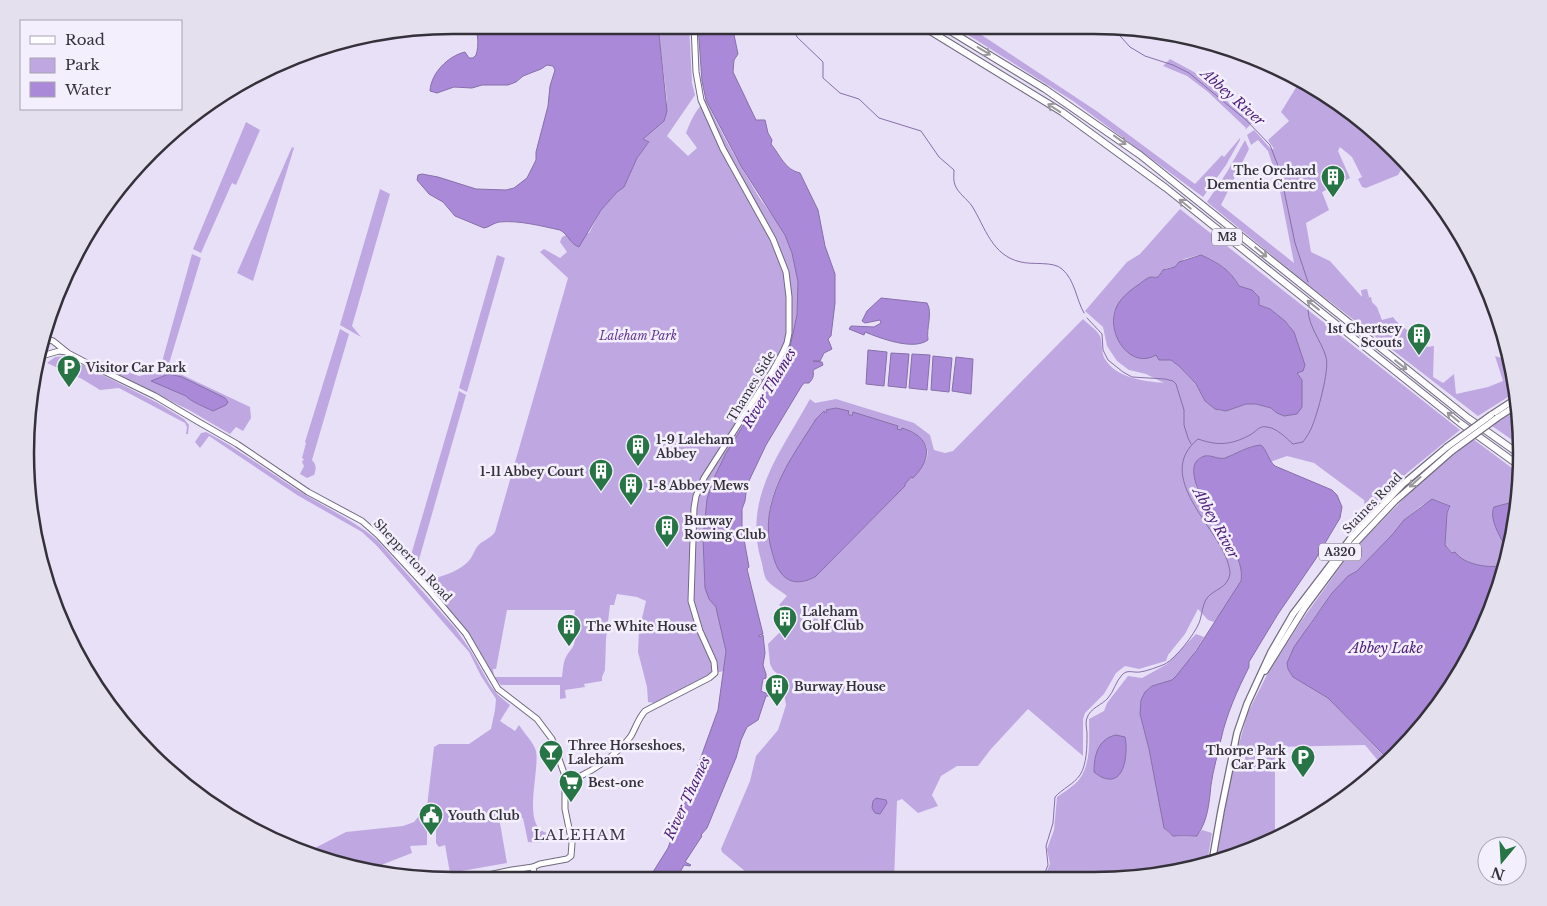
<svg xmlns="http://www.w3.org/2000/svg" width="1547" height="906" font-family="'Libre Baskerville',serif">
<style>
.green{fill:#bfa8e1;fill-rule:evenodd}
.water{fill:#aa8ad8;stroke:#876fa9}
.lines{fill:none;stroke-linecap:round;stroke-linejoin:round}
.stream{stroke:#876fa9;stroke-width:1}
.secondary-casing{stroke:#726b7f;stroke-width:7}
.primary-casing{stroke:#726b7f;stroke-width:8}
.highway-casing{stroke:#726b7f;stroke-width:8}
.secondary{stroke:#fff;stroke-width:5}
.primary{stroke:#fff;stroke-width:5.5}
.highway{stroke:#fff;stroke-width:6}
.primary-bridge-casing{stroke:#726b7f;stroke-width:8;stroke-linecap:butt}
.primary-bridge{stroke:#fff;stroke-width:5.5}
.oneway{stroke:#9a989c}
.labels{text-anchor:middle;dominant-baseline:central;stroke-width:5;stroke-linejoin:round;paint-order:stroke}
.shield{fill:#f4effd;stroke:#6e6a74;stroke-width:1}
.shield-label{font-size:11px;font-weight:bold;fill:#34313a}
.poi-label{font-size:12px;font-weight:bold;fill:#34313a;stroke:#f4effd;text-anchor:start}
.park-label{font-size:12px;font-style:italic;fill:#643894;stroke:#f4effd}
.street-label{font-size:12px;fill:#34313a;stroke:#f4effd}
.water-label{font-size:14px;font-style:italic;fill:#4f217c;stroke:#f4effd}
.quarter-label{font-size:15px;letter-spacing:1px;fill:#3e3749;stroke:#f4effd}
.rim{fill:none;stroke:#34313a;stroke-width:2.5}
</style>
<rect width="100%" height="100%" fill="#e8e0f7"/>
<g class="green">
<path d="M689,25L692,83L695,95L667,136L688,156L697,148L686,133C691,120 696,109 706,100C719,130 740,165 757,194C766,208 777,220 785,235C803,268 801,312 790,347L737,436L707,499L703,538L705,585L716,607L720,621L726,651L724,671L710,674L654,703L648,702L647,687L638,652L639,631L646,601L637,597L617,594L614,605H610L606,639L605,670L602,677V681L584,684L585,687L565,690L566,698L560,699V685H501L494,677L474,641L430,586L428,580C443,576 462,571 471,558C473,555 474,551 477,547C481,541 490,539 495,532L568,278L540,252L544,249L560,258L567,252L560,242L562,237L569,234L589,233L601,210L617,192L624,187L637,158L649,143L643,139L664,121L667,101L658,26ZM507,610H575L570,636L575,639C574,649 570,649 566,657C563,662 563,671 562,677H494L493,669H496Z"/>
<polygon points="954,26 968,26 1098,112 1195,184 1222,155 1224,157 1240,138 1240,140 1226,165 1203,197 1073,101"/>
<polygon points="1170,59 1194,72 1252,123 1245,130 1246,128 1208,92 1187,76 1163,66"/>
<polygon points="1300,81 1332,97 1396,150 1406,161 1398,175 1366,188 1362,187 1358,179 1362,177 1352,157 1340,147 1338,151 1350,178 1322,192 1329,210 1306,223 1311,252 1330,261 1362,297 1361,290 1367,289 1369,297 1365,298 1371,297 1372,302 1377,307 1382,320 1393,317 1396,321 1428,347 1434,346 1433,377 1443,383 1454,374 1456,394 1488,387 1503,381 1495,356 1508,360 1510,358 1514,369 1516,392 1478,416 1306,283 1207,202 1227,172 1245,140 1249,149 1221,205 1294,263 1278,181 1268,151 1258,140 1251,145 1247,135 1254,130 1271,149 1274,149 1268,140 1289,121 1281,112"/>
<polygon points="246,122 260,130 236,185 232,183 201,253 193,249"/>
<polygon points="292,147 294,148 253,281 237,273"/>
<polygon points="380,189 390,194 352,326 361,337 340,325"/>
<path d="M1180,209L1460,430L1407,473L1359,520L1358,516L1365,508L1364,500L1314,463L1287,456L1270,462L1267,456L1253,446C1245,450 1230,458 1221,458C1214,459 1205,452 1199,459C1197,461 1197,466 1196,470C1189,508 1243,539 1242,577C1241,589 1222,611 1214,622L1208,620L1198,609L1185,634L1168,655L1166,661L1139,669L1125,666L1116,673L1104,694L1085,713L1083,719V756L1028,709L991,749L978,766H957L941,776L932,795L938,806L918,813L902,799L897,801L894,880H741L746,872L722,852L721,849L750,781L756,756L778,730L786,705L781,677L773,670L770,664L768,644L793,619L791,612L792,610L788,606L785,609L779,605L787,596C781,591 770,585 766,579C763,573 763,566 761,560C743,497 781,452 810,399L815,403L836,399L914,423L930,435L934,450L945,453L953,451L1083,319C1088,324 1097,330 1100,336C1103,344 1100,354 1107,362C1120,379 1145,381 1164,383L1146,374L1129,370L1117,361L1107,346L1103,327L1085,311L1127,262L1140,254ZM1199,255C1217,259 1231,272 1239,286C1251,291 1259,289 1259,305L1270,309L1290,326L1301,372L1296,373L1302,380V392L1277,413L1271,408L1256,404H1246L1222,411L1215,409L1205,401L1196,385L1179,366L1171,360L1159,359L1156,354C1131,369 1108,335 1114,313C1117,304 1125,298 1132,292C1137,287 1143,279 1151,278C1153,277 1156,278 1158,277L1161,272L1167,268L1175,267L1184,259ZM836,408L852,416L853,413L898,426L897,429L901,431L903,428C914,431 931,442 927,457C925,464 917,472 912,478L911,477L904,484L905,486L815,577C771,599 764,531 771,502C778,476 795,455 811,433C816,426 820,416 827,412V410Z"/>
<polygon points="192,254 201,258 168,367 160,369"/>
<polygon points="497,255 505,258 467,392 459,388"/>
<path d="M340,329L349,334L312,460C317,465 316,470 314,475L307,478L300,474L304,466L302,462L304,459L302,458L306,443L305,442Z"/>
<polygon points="65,356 156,402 184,419 189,425 188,434 186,434 187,427 185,423 119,388 100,390 82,379 47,363 55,357"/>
<path d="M99,362L139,376L148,374L174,371L250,407L251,418L243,431L236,427L230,434L189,410L97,365ZM169,374L182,377L227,400L213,411C205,407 191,402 186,396L152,381Z"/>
<polygon points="459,391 466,395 418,563 411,555"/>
<polygon points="1518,408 1521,446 1492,426"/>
<path d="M206,432C242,451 274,476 309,497C332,511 356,522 377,540L455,628L471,651L490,685L498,695L510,705L500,721L515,731L519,725C524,733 534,743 536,751C540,772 521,827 547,833L541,843L528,842L523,818L512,817V814L502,815L500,823L507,863L450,873L445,845L439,847L436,843V826L427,827V845L410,846L412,853L371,869L316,858L315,848L346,832L403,826L414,822L427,806L434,747L439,744H469L491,729L495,710L496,699L481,676L469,652L377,546L362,532L297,495L209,436L200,448L195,442L201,433Z"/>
<path d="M1473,439L1520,474L1517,501L1493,508L1509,553L1505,565C1490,569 1464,565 1455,553H1453L1445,545L1447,513L1450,508L1449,505L1433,499L1421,506L1404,520L1392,535L1357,571L1348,576L1332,593L1308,626L1293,677L1328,698L1383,755L1388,762L1381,767L1380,763L1365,745L1275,747V838L1231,858L1215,862L1235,758L1248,712L1267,675L1302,620L1348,556L1417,485Z"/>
<path d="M1196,634L1204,637C1198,647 1179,677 1170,681C1162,684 1155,684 1148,689L1140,714L1149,749L1164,828C1172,840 1185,837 1197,836L1202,830L1212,833L1207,863L1122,880H1043L1050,864L1047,849L1054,830L1057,797C1063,793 1070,788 1076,783C1092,767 1089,740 1089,719L1104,711L1107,703L1128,676L1142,678L1167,664Z"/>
</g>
<g class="water">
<path d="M472,25H658L667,111L664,121L643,139L649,142L637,158L624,187L617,192L601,210L579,247C570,244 568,234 560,230C541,226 519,220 499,222C493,223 490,227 484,228L455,216L443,202L429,194L417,180L418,175L422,174L438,177L476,189L506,190L514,188L527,178L536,160V152L548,106L550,86L555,70L553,66L547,65L541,69L523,76L516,82L508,85H482L472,88L454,87L437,93L430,91C431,73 448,56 465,52L469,58H473L476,55C479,46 479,31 472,25Z"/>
<path d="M698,25H732L738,54L734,60L733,72L756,120H765L768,133L772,140L771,144C780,155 785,170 800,173L818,210L825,246L835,274V303L831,336L828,339L832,349L824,353L820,361H813L822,362L823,365L813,370C814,376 813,379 809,383H804L801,387L766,445L747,485L745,501L742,509V528L749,567L747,569L763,634L759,635V637L763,635L765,653L763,665L766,674V678L763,679L761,691C768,695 778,696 785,692V693L783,696H766L758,720L747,727L741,740L736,758L707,828L701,835L702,836L685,862L691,865L690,866L684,865L676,880H648L668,848L718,710L726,651L717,612L716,607L709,599L705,588L703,538L707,499L713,480L726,453L776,374L790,347L797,315L798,282L792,253L785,235L741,166L706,100L702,81Z"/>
<path d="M1201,255C1219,263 1230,270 1239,286L1252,290L1259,297V305L1270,309L1285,321L1294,332L1305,365L1303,371L1297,373L1302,380V407L1297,414L1284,416L1277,413L1271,408L1256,404H1246L1226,411L1215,409L1205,401L1196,384L1179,366L1171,360H1159L1156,355C1131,370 1107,335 1115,311C1118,300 1129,291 1138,285C1141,283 1146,278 1151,277C1153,277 1155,278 1158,277L1163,270L1175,267L1179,262Z"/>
<path d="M881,298L927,303C933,313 926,328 928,340C913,351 880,338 865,332L864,335L849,329L851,326L874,327L881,323L880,320L865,323L862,321L867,311Z"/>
<polygon points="868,350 887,352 884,386 866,384"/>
<polygon points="891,353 909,354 906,388 888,386"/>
<polygon points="912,354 930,355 927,390 909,388"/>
<polygon points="933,356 952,358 949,392 931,390"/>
<polygon points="956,357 973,359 971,394 952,391"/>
<path d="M169,374L182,377L225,398L228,402L226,405L213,411C205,407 191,402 186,396L151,381Z"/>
<path d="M836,408L849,411L848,414L852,416L853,412L898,426L897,429L901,430L902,428C932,437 933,458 913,478L911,477L905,484V486L815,577C803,583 790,585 781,573C776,567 774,559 772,552C757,502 791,459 816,419L824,411L825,413L827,412L826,410Z"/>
<path d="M1261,445C1267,450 1268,460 1275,466L1332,490L1337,495L1342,507L1340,518L1315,560L1278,614L1249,662V667C1237,691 1227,713 1221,739C1218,754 1213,770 1211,785C1209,804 1208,820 1197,836H1173L1164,828L1149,749L1140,714L1141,700L1145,692L1152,686L1172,680L1177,675L1196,651L1241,581C1243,570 1238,557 1233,548C1225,533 1174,470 1202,457C1209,453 1217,460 1225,458C1236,454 1248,446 1261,445Z"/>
<path d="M1432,499L1450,506L1447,513L1445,545L1452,553L1455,552C1464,565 1490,569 1505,565C1504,569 1503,574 1501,577C1497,584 1491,587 1496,596L1490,616L1484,620L1477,635L1469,648L1468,658L1450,691L1396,756L1388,762L1383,754L1328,698L1293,677L1288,669L1287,663L1294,647L1332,593L1348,576L1357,571L1392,535L1404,520Z"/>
<path d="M1517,501L1514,536L1509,553C1503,541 1488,520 1494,507Z"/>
<path d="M1116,735L1125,737C1128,750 1126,786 1104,778C1100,777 1097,774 1094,772C1094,755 1098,739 1116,735Z"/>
<polygon points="876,798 886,800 887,803 880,814 875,813 872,808 873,801"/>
</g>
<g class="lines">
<g class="stream">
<path d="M792,25L797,37L823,62V78L840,93L859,99L879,118L921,131L939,157L954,170C954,175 953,180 955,185C958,193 967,199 972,206C985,227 992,256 1021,262C1032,265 1054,261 1062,269C1075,280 1076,299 1084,313"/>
<polyline points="1111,26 1130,47 1145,56 1173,65 1189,73 1246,120 1270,145 1280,171 1295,243 1308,282"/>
<polyline points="1087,318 1102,334 1103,350 1108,360 1123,372 1132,377 1165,379 1173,381 1176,384 1184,410 1184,425 1188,438 1191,444"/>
<path d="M1042,880L1048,865L1046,846L1053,823L1055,797C1062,789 1074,784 1080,775C1087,764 1087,746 1087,734C1087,729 1085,723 1087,718C1090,708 1102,705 1108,698C1114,691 1116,681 1122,675C1127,669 1133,673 1140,672C1147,671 1158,667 1165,664C1176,658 1194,635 1199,623C1202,616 1202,605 1207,598C1214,589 1227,589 1230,574C1230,570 1229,567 1228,563C1217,526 1153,476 1198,439C1218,446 1231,445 1250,435C1256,432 1259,425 1267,427C1277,428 1286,438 1293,444L1303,442C1306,438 1309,433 1311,429C1317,416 1330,369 1326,357C1321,340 1309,328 1308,310"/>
</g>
<defs>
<g id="secondary">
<polyline points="41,338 53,341 68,353 87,363 155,396 197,421 237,444 308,492 362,521 379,536 429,590 466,634 498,689 537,719 552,739 565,776 565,809 572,843 571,856 567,859 540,864 533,867 512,870 465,880"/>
<polyline points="39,345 42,353 45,355 59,351 66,352"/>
<path d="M566,781C588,776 618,754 631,736C636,727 638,719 645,711L709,678L715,673L714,662L700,631L691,601L694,508L696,496L704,478L773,370L783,352L787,343L789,333V297L786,272L773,239L723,149L701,100L696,72L694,25"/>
<polyline points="533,867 535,880"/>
</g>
<g id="primary">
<polyline points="1491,415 1517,398"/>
<polyline points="1497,418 1517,405"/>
<polyline points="1265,671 1305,607 1343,556 1395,501 1452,451"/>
<polyline points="1212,862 1221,811 1237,733 1247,704 1271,652 1293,614 1351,538 1402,485 1447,447"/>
</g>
<g id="highway">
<polyline points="922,26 1062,112 1166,188 1460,423 1521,467"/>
<polyline points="942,26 1045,89 1140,155 1468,418 1522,456"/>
</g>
</defs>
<use href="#secondary" class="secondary-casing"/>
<use href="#primary" class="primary-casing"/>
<use href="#highway" class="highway-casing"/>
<use href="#secondary" class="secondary"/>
<use href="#primary" class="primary"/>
<use href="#highway" class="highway"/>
<defs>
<g id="primary-bridge">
<polyline points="1447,447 1491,415"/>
<polyline points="1452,451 1497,418"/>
</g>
</defs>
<use href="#primary-bridge" class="primary-bridge-casing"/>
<use href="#primary-bridge" class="primary-bridge"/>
</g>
<defs><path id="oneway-shaft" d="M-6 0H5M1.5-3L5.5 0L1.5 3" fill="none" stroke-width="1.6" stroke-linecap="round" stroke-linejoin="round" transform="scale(1.25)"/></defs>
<g class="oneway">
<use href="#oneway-shaft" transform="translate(984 51) rotate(31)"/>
<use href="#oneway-shaft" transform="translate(1054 108) rotate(-147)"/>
<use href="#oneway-shaft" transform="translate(1120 140) rotate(36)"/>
<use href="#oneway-shaft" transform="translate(1185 204) rotate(-141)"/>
<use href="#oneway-shaft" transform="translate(1261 252) rotate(40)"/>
<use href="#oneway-shaft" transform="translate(1313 305) rotate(-142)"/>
<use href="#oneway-shaft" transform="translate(1401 365) rotate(38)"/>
<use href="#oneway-shaft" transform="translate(1453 417) rotate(-141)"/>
<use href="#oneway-shaft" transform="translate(1415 482) rotate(138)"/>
</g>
<defs>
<symbol id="building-pin" viewBox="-11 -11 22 30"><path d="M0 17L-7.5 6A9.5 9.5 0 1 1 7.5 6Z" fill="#277545" stroke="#f4effd"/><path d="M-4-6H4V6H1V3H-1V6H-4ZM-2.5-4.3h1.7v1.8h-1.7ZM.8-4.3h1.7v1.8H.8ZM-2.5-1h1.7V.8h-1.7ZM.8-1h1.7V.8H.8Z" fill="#fff"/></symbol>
<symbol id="parking-pin" viewBox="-11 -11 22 30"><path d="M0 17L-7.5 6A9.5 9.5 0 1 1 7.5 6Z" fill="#277545" stroke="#f4effd"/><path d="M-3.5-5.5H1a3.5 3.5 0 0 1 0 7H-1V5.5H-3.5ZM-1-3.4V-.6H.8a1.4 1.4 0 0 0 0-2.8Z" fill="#fff"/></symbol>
<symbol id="bar-pin" viewBox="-11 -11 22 30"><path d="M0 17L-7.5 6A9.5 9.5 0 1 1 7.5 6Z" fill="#277545" stroke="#f4effd"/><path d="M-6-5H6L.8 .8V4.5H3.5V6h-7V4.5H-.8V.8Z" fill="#fff"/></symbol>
<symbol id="supermarket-pin" viewBox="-11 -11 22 30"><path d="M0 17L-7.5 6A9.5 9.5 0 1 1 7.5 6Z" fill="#277545" stroke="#f4effd"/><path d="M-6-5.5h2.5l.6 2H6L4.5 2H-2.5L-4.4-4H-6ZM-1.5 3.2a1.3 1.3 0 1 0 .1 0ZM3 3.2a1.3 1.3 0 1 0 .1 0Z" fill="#fff"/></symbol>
<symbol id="civic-pin" viewBox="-11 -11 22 30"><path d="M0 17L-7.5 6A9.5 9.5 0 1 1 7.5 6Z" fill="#277545" stroke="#f4effd"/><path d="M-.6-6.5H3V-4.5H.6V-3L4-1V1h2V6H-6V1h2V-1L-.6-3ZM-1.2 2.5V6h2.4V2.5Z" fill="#fff"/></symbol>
</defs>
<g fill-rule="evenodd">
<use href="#building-pin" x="1319" y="163" width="28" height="38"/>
<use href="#building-pin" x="1405" y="321" width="28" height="38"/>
<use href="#parking-pin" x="55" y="353" width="28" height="38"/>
<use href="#building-pin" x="624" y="432" width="28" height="38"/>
<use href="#building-pin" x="587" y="457" width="28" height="38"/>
<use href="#building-pin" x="617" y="471" width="28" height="38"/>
<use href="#building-pin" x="653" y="513" width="28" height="38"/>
<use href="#building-pin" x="771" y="604" width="28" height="38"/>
<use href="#building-pin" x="555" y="612" width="28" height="38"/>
<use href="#building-pin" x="763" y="672" width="28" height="38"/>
<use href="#bar-pin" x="537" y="738" width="28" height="38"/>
<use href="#parking-pin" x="1289" y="743" width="28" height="38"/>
<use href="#supermarket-pin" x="557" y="768" width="28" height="38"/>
<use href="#civic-pin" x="417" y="801" width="28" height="38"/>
</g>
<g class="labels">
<g class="shield">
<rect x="1212" y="228.5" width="30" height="17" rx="4"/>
<rect x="1319" y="543.5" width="42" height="17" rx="4"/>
</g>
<g class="shield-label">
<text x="1227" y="237">M3</text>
<text x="1340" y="552">A320</text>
</g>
<g class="poi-label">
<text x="1316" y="170" text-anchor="end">The Orchard<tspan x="1316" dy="14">Dementia Centre</tspan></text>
<text x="1402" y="328" text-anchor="end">1st Chertsey<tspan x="1402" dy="14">Scouts</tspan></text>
<text x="86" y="367">Visitor Car Park</text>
<text x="656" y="439">1-9 Laleham<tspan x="656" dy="14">Abbey</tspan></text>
<text x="584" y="471" text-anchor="end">1-11 Abbey Court</text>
<text x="648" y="485">1-8 Abbey Mews</text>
<text x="684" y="520">Burway<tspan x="684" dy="14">Rowing Club</tspan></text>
<text x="802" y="611">Laleham<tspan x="802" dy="14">Golf Club</tspan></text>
<text x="586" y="626">The White House</text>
<text x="794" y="686">Burway House</text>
<text x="568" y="745">Three Horseshoes,<tspan x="568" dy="14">Laleham</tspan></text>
<text x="1286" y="750" text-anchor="end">Thorpe Park<tspan x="1286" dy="14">Car Park</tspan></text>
<text x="588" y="782">Best-one</text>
<text x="448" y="815">Youth Club</text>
</g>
<g class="park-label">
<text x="638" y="335">Laleham Park</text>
</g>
<g class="street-label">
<text transform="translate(751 386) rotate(-59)">Thames Side</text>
<text transform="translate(1372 503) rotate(-46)">Staines Road</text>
<text transform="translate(413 560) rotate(47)">Shepperton Road</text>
</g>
<g class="water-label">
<text transform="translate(1233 97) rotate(41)">Abbey River</text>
<text transform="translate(769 388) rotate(-59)">River Thames</text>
<text transform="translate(1216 523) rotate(61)">Abbey River</text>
<text x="1386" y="648">Abbey Lake</text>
<text transform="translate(687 798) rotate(-65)">River Thames</text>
</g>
<g class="quarter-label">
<text x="580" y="834">LALEHAM</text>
</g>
</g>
<path d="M0 0H1547V906H0ZM453 34H1094A419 419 0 0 1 1513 453V453A419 419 0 0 1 1094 872H453A419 419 0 0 1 34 453V453A419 419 0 0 1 453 34Z" fill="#e5e0ed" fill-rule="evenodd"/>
<path class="rim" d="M453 34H1094A419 419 0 0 1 1513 453V453A419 419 0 0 1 1094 872H453A419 419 0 0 1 34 453V453A419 419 0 0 1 453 34Z"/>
<rect x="20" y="20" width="162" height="90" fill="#f4effd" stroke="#a7a3af"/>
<rect x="30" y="36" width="25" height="8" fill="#ffffff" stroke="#a7a3af"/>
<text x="65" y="45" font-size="15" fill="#34313a">Road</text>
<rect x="30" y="58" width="25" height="15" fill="#bfa8e1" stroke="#a7a3af"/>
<text x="65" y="70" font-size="15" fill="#34313a">Park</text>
<rect x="30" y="82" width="25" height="15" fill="#aa8ad8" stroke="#a7a3af"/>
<text x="65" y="95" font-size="15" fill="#34313a">Water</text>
<g transform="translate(1502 861) rotate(198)"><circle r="24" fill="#f4effd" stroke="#a7a3af"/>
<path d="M0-4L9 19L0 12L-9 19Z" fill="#277545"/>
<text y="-8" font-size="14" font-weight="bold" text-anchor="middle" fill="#34313a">N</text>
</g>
</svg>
